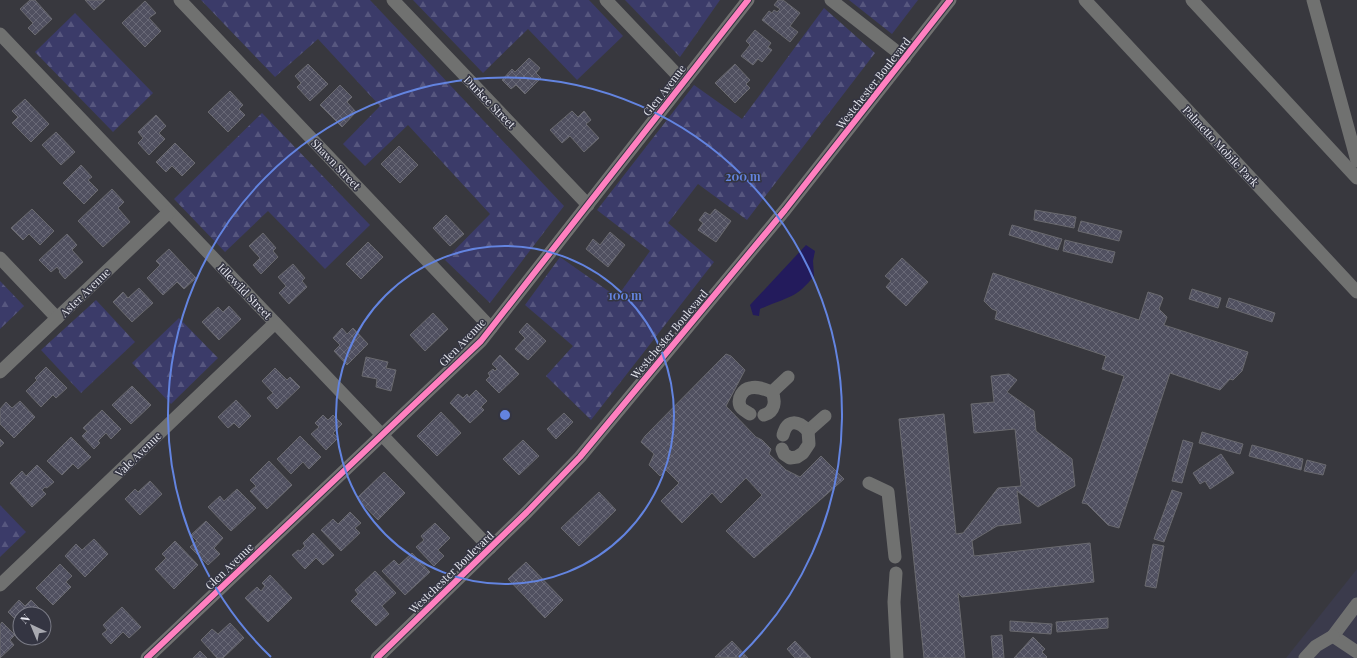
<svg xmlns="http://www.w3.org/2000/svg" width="1357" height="658" font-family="'Playfair Display',serif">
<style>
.built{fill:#3b3b4c}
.forest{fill:url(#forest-firs)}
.water{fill:#231b5c}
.building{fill:url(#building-cross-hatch);stroke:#6a6a6f}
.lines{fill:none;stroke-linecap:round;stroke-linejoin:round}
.minor{stroke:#707170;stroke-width:13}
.cycleway-casing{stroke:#343542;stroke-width:8}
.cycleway{stroke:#ff80c0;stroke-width:6}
.ring{fill:none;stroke:#6384e0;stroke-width:2}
.labels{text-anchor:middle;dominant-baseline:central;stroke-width:3;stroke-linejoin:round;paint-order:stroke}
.street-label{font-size:11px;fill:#e6e7ef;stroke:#343542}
.centre{fill:#6384e0;stroke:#343542;stroke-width:2}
.ring-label{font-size:12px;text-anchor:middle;font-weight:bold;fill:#6384e0;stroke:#343542;stroke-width:3;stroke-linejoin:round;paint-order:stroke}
</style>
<defs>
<pattern id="forest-firs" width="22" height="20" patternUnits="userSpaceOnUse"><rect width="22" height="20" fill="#3b3b69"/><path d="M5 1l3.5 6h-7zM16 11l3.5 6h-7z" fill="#57577f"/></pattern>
<pattern id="building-cross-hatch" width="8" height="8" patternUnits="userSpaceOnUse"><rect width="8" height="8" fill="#505060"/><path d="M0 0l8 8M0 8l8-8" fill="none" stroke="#696977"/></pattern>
</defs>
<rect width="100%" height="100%" fill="#38383e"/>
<polygon class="built" points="1357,569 1357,658 1286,658"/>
<g class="forest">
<polygon points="201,0 370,0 564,206 490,303 445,260 490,214 408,125 365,166 343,144 380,106 318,39 275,77"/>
<polygon points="413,0 589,0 623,36 577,80 528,29 483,73"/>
<polygon points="625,0 720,0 680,57"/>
<polygon points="849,0 918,0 892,34"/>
<polygon points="824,8 875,53 747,220 698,184 668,223 714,262 591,420 546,376 573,346 525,305 560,257 617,297 650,251 597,210 694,85 742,119"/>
<polygon points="75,13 153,93 113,132 35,52"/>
<polygon points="262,113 370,225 325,269 268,211 225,252 174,199"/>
<polygon points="0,281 24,306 0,329"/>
<polygon points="96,300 135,342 81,393 41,350"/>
<polygon points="179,318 218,358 171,404 132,363"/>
<polygon points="0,505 26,532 0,557"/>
</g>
<path class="water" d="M806,245L815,251L813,261L814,276C807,285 798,294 787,298C778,302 769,305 760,309L759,316L753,315L750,305Z"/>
<g class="building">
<polygon points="30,0 35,0 52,19 35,35 28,28 33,23 20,9"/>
<polygon points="85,0 105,0 94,10"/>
<polygon points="778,0 783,0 800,13 790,26 798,32 790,42 762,20 769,11 772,13 774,10 777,12 780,9 774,5"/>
<polygon points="145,1 156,13 149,18 161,31 145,47 122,23"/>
<polygon points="755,30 771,43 768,47 772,50 762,62 758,59 753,65 741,56 750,45 746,41"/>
<polygon points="529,58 540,68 536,73 541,78 525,94 516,85 511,89 502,80 512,69 515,72"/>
<polygon points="308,64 328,84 310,101 297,87 301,83 295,76"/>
<polygon points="735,64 750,80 746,84 750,88 735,103 715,83"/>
<polygon points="340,85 352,97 347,102 356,112 342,127 320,105"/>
<polygon points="230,91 243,105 239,109 245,115 228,132 208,112"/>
<polygon points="25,99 49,124 31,142 12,123 18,117 12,111"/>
<polygon points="572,111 578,117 584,111 591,120 586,124 599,138 584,152 570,136 562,143 550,130"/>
<polygon points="156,115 166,126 159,133 165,139 149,155 138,143 143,138 138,132"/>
<polygon points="56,132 75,152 61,165 42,145"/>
<polygon points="175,143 195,163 182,176 172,166 166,172 156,162"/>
<polygon points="399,146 418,165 400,183 381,164"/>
<polygon points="81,165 92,177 88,180 98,190 84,204 63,183"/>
<polygon points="112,189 124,202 118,208 130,222 103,247 78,221"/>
<polygon points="32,209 54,231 40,245 29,234 23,240 11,228"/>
<polygon points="715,209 731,221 716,242 698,230 703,223 699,220 705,212 710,215"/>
<polygon points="1035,210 1076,217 1074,228 1034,220"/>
<polygon points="446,215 464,234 450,246 433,228"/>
<polygon points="1081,221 1122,231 1119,241 1078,231"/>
<polygon points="1012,225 1062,239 1058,250 1009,235"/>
<polygon points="610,232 625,245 608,267 586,249 593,239 600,245"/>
<polygon points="263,233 276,248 273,251 278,257 261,274 253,265 260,258 249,246"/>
<polygon points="67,234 77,245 72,250 83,262 65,279 59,272 60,271 57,267 51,272 39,260"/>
<polygon points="1065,240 1115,252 1112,263 1063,251"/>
<polygon points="368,242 383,257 361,279 346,264"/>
<polygon points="169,249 196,278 184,289 177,282 163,295 147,278 160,265 156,261"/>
<polygon points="902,258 928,282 906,306 886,287 891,281 885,276"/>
<polygon points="293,264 305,278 302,281 307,287 289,304 279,293 286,286 278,277"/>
<polygon points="993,273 1139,320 1148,292 1161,296 1163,298 1159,309 1167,317 1164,325 1248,352 1242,371 1233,380 1230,379 1220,390 1170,373 1119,528 1108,525 1087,504 1082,503 1124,376 1102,369 1106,356 995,319 997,311 992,309 984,301"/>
<polygon points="139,288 153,303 132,322 113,302 123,292 128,298"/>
<polygon points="1192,289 1221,298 1218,308 1189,299"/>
<polygon points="1229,298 1275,313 1272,322 1226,307"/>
<polygon points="229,306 241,319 219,340 202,322 218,307 223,312"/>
<polygon points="433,313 448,329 425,351 410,335"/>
<polygon points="527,323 546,341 528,360 515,349 525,338 519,332"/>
<polygon points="342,328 347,334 353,328 368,344 347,365 334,351 340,345 333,338"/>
<polygon points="726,354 731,356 745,370 726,406 756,437 762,440 771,449 769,454 786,470 800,477 821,456 844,479 754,558 726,531 762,495 746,478 721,503 712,493 682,523 661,501 679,483 666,470 660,476 649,465 654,454 641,442 645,436"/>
<polygon points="500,355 519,374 499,393 486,380 490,376 488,373 493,369 495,371 497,369 492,364"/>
<polygon points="366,357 388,362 386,368 396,370 391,391 376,387 377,379 362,376"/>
<polygon points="46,367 67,388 56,398 53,395 41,407 26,391 37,380 35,378"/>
<polygon points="275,368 287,380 290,377 300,387 277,409 267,398 273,393 262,381"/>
<polygon points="1009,374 1017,380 1007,392 1034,411 1036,431 1072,459 1075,486 1038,507 1017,491 1021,523 997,526 972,541 974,556 1090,543 1094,582 962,597 958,593 965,658 924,658 899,419 944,414 956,534 963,533 998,488 1021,486 1015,429 974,433 971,404 994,402 991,376"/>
<polygon points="132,386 151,405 131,424 112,405"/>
<polygon points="476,390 487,401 481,407 484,410 470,423 450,403 458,394 463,398 467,394 469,397"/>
<polygon points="236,400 251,416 239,428 234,423 228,428 218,417"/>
<polygon points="20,401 35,417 14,438 0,424 0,409 6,402 12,408"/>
<polygon points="102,410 121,429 111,439 106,433 98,441 100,443 94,449 82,436 87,431 83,428"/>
<polygon points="441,412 461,433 437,456 417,436"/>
<polygon points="564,413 573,422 556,439 547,429"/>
<polygon points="323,415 328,420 333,415 342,424 333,433 338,438 326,450 311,434 319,427 315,423"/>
<polygon points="1202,432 1243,444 1240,454 1199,443"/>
<polygon points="300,436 321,457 309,469 303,462 291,474 277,459"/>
<polygon points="71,437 91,457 78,469 73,464 62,475 47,461"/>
<polygon points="0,439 4,443 0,447"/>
<polygon points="523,440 539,456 519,475 503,459"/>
<polygon points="1183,440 1193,443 1182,483 1172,481"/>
<polygon points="1252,445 1303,459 1301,470 1249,456"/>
<polygon points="1221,454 1234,473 1210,489 1205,481 1200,484 1193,473"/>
<polygon points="1307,460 1326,465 1323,475 1304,471"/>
<polygon points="269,461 292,485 267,509 250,491 256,486 250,480"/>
<polygon points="37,465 54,482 47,488 45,487 42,490 46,494 32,507 10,483 22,471 26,476"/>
<polygon points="384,472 405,493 378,520 357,498"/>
<polygon points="150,481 162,494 140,515 125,499 135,489 138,492"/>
<polygon points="237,489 256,508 231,531 208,507 220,496 224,501"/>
<polygon points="1172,490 1182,493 1164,542 1154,539"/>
<polygon points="599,492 616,510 579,546 561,528"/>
<polygon points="350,512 361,523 355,528 360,533 341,551 321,530 333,519 338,524"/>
<polygon points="206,521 223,538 214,548 220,554 208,565 190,547 197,541 191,535"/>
<polygon points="435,523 450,538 438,550 444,556 434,566 416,547 424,540 421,536"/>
<polygon points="313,533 334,555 323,565 316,558 305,569 292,555 298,550 300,551 305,546 303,543"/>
<polygon points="94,539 108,554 85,577 65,556 76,544 82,550"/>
<polygon points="175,541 198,565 174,589 155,569 166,558 162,554"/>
<polygon points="1153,544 1164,546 1156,588 1145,586"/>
<polygon points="412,553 430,572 405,595 382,571 394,560 399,565"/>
<polygon points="526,562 563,600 545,618 508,579"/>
<polygon points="60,564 72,576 66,582 71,587 53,605 36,588"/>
<polygon points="375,571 396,593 382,606 389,614 376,626 351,601 358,594 355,590"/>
<polygon points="270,575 292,598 268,622 245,598 257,587 261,591 265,586 262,583"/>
<polygon points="19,600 25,606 31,600 47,616 44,619 44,614 20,614 20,624 8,612"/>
<polygon points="122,607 141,627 129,638 123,632 111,644 102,634 107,630 103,625"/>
<polygon points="1108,618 1108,628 1057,632 1056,622"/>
<polygon points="1010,621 1052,624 1051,634 1010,631"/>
<polygon points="2,622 15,635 10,640 14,645 0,658 0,625"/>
<polygon points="230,623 244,638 223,658 217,658 201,640 212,629 218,634"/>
<polygon points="1002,635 1004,658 993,658 991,636"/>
<polygon points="1033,637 1045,649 1042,652 1047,657 1046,658 1014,658"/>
<polygon points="732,641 748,658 715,657"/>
<polygon points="795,641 811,658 795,658 787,649"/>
<polygon points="200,651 207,658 193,658"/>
</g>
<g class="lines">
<g class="minor">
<polyline points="180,0 491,328"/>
<polyline points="393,0 588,205"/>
<polyline points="606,0 684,82"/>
<polyline points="831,0 905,58"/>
<polyline points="1085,0 1357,292"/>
<polyline points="1192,0 1357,178"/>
<polyline points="1313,0 1357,161"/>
<polyline points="0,34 382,435 490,548"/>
<polyline points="0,258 57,318"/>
<polyline points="0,372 169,212"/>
<path d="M750,414C747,412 741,409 740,406C737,398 743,389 750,388C758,386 764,389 772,392L788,377"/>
<path d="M764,415C775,412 776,401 772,392"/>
<path d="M783,435C787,419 798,420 808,431L825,416"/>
<polyline points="782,449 784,454 790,458 797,457 803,453 809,444 808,431"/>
<polyline points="869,483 888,492 895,557"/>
<polyline points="896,573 894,602 897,658"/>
<polyline points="0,585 275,323"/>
<polyline points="1357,604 1333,636 1357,652"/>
<polyline points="147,658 481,341 748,0"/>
<polyline points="377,658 527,512 580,457 785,210 950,0"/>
<polyline points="1305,658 1316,646 1333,636"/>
</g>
<defs>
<g id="cycleway">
<polyline points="147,658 481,341 748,0"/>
<polyline points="377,658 527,512 580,457 785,210 950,0"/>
</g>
</defs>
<use href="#cycleway" class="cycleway-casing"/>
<use href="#cycleway" class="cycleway"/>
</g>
<g class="ring">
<circle cx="505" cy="415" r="169"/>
<path d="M271 657A337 337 0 1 1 739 657"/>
</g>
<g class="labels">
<g class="street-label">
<text transform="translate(873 83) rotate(-52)">Westchester Boulevard</text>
<text transform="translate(664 90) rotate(-52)">Glen Avenue</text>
<text transform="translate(490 102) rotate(46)">Durkee Street</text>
<text transform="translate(1221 146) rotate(47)">Palmetto Mobile Park</text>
<text transform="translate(336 164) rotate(46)">Shawn Street</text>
<text transform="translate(245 291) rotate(46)">Idlewild Street</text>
<text transform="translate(85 292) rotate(-44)">Aster Avenue</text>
<text transform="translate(669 334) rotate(-50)">Westchester Boulevard</text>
<text transform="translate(462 342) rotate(-46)">Glen Avenue</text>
<text transform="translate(138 454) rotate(-44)">Vale Avenue</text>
<text transform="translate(229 566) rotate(-44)">Glen Avenue</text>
<text transform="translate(451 572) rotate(-44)">Westchester Boulevard</text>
</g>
</g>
<circle cx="505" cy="415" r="6" class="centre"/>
<g class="ring-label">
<text x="743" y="181">200 m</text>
<text x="625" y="300">100 m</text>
</g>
<g transform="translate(32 626) rotate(316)"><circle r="19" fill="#343542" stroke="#7b7c87"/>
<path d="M0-3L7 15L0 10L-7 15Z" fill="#a9aab1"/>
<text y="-6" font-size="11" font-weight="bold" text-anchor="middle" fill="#e6e7ef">N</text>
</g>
</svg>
